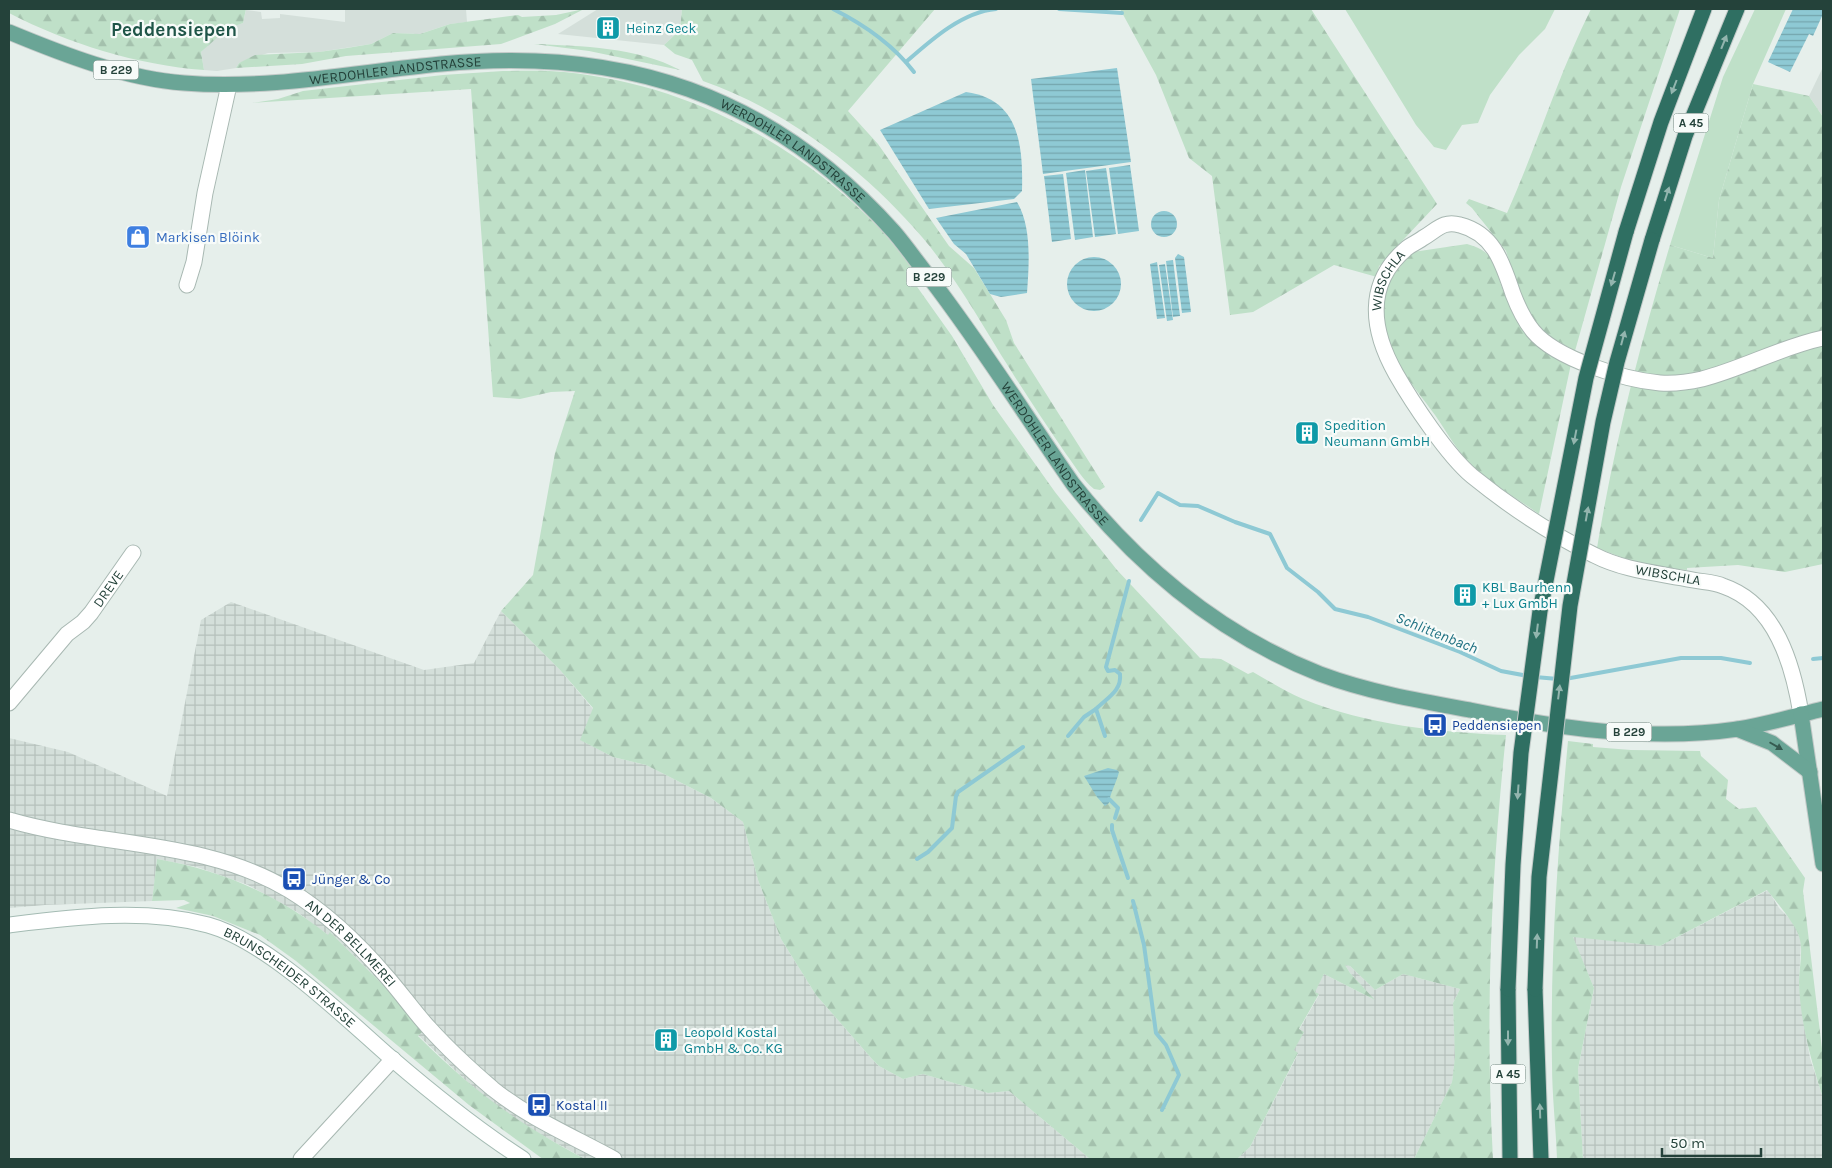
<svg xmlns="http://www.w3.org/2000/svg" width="1832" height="1168" font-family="Karla,sans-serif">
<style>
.built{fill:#d4dfda}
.industrial{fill:url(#industrial-grid)}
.green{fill:#bfe0c8}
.forest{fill:url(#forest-firs)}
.water{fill:url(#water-rules)}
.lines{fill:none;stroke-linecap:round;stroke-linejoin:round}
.stream{stroke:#8ec9d4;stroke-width:4}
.street-casing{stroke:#a8b8b2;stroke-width:17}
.secondary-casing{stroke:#a4bbb3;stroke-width:17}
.primary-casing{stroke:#c2cac8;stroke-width:17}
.highway-casing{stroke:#c2cac8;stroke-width:17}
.street{stroke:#fff;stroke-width:15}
.secondary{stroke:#fff;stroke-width:15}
.primary{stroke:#6aa596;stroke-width:15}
.highway{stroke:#2f6f62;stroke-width:15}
.highway-bridge-casing{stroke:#c2cac8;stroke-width:17;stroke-linecap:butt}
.highway-bridge{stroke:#2f6f62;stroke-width:15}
.oneway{fill:#93b5ae}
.oneway2{fill:#365b51}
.labels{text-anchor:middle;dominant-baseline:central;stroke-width:4.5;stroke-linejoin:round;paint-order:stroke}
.shield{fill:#f7fbf9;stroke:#637a73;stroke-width:1}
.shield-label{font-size:12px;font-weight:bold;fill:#24423a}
.culture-label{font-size:14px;fill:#0d838f;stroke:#f7fbf9;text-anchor:start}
.street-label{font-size:14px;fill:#24423a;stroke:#f7fbf9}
.shop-label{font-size:14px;fill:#366cbe;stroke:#f7fbf9;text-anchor:start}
.transit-label{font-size:14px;fill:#164399;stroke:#f7fbf9;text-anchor:start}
.water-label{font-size:15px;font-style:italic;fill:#1c6f80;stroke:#f7fbf9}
.district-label{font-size:19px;font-weight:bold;fill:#1f5548;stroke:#f7fbf9}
</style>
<defs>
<pattern id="industrial-grid" width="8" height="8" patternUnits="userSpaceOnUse" patternTransform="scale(1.25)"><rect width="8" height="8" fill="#d4dfda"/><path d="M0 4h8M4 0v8" fill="none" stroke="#b6c1bc"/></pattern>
<pattern id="forest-firs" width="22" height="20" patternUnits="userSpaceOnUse" patternTransform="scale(1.25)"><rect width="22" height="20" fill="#bfe0c8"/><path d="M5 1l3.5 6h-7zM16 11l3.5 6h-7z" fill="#a4c1ad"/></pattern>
<pattern id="water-rules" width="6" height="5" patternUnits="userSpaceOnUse" patternTransform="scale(1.25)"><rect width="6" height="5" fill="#8ec9d4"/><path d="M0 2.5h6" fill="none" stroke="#74a5ad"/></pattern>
</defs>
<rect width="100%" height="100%" fill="#e6efeb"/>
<g class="built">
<polygon points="345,9 466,9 467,22 450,24 420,34 393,33 371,44 319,52 268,53 239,63 236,68 217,71 204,70 201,52 227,28 243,23 246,10 261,12 262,19 280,18 280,14 345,22"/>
<polygon points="598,9 682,9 680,30 664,45 558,34"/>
<polygon points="1823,67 1823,117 1809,96"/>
</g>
<g class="industrial">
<polygon points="231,602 424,670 474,663 501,611 560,670 593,709 581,740 613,757 646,765 658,771 711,798 743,822 758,880 781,939 816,995 872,1059 879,1066 903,1079 923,1074 988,1093 1009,1091 1090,1159 585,1159 527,1127 482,1096 418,1035 423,1030 381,983 331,933 328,935 297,912 248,885 197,867 157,859 152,901 45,905 9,908 9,738 68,752 167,796 201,620"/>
<polygon points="1768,890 1779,908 1793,922 1801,941 1799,982 1803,1019 1810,1058 1823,1098 1823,1159 1583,1159 1578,1069 1594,988 1572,936 1660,946"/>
<polygon points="1345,965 1350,966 1375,990 1403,974 1460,989 1453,1003 1455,1057 1452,1082 1414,1159 1237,1159 1250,1147 1298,1054 1293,1050 1303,1032 1299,1030 1319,995 1314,992 1324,974 1373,999 1350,973"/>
</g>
<g class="green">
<polygon points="1345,9 1555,9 1545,29 1519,55 1490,95 1478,123 1462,125 1446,150 1434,147 1416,125"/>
<polygon points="1755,9 1786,9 1753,84 1719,200 1713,258 1670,245 1723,77"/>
</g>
<g class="forest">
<path d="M9,9H246L243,23L227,29L201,52L204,70C137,65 69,44 9,13Z"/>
<polygon points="584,9 555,24 501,44 346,56 302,64 236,68 239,63 255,55 319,52 347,48 371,44 393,33 420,34 450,24 518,15 522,17 556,15"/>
<path d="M682,9H935L848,111L878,144L949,246L974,268L1006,320L1014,343L1105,487L1100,490L1094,489C1083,480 1075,466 1066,454C1047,426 1028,398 1010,369C982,325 956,277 922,237C865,170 786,110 703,81L692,60L675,54L664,45L680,30Z"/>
<polygon points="1120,9 1311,9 1437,204 1389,255 1386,261 1379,266 1377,277 1334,265 1253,312 1230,315 1212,176 1189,158 1156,75"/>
<path d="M1591,9H1680L1621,187L1575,351L1544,333L1525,309L1506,251L1472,208L1466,203L1469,199L1507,213C1537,146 1558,75 1591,9Z"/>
<path d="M534,44C582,46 637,47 680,70L589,51Z"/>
<path d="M503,71C524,71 544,70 564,72C686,84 796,142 880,229C892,242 903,257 914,271L908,274L952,336L993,405L1055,492L1117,570L1200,658L1221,659L1248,674L1253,672C1269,681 1286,692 1303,699C1368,725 1437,732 1506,735C1491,876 1485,1018 1493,1159H1414L1452,1082L1455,1057L1453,1003L1460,989L1403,974L1375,990L1350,966L1345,965L1350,973L1375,1000L1324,974L1315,992L1319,994L1299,1029L1304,1032L1294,1050L1298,1053L1250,1147L1237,1159H1090L1009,1091L988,1093L923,1074L903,1079L879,1066L872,1059L816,995L781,939L758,880L743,822L711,798L658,771L646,765L613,757L580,740L593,708L560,670L501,611L533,575L555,453L575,391L551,392L520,399L493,397L471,89L252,103L278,99L303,91L443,75Z"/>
<path d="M1753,84L1809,96L1823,117V564L1785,572L1738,565L1687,568V570L1645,566L1597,548C1614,445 1640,345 1670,245L1713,258L1719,200Z"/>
<path d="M1467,244C1505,254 1492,278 1510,303C1525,323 1553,345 1571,364L1539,514C1515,497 1486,481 1466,459C1454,446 1445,429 1435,415C1412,383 1380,350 1382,308C1383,286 1399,267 1413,252Z"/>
<path d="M1568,741L1593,744V747L1631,750L1700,751L1701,756L1728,780L1726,799L1739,809L1756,807L1805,878L1803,891L1823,1057V1098C1811,1060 1800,1022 1799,982C1799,969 1803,953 1800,940C1797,925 1777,903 1767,890L1660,946L1573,937L1594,988L1578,1069L1583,1159H1557C1556,1128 1552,1096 1552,1064C1550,956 1558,848 1568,741Z"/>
<path d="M157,859C221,870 277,894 328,935L330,932L381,983L424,1030L418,1036C473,1091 516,1122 585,1159H543L540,1157L469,1105L296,961L260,935L213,916L176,908L190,903L184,900L152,901Z"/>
</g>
<g class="water">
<polygon points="1793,9 1823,9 1823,14 1813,36 1809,34 1790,72 1768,62"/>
<polygon points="1117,68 1131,162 1043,174 1031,79"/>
<path d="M966,92C1020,99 1023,147 1022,191L1014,199L929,209L880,130Z"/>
<polygon points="1130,165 1139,231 1118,234 1109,168"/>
<polygon points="1106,168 1116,234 1095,237 1086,171"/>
<polygon points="1085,170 1093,237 1075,240 1066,173"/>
<polygon points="1063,174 1071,239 1052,242 1044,176"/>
<path d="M1017,202C1032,227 1029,265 1027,293L1001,297L990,294L966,254L954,244L936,218Z"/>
<circle cx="1164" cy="224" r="13"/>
<polygon points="1178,254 1184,257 1191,312 1182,313 1175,258"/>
<circle cx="1094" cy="284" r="27"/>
<polygon points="1173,260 1180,316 1173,317 1166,261"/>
<polygon points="1157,262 1165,318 1157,319 1150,264"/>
<polygon points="1165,264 1173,320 1167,321 1159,265"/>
<path d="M1108,768L1117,770L1119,772C1117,781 1109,796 1109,803L1105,806L1097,797L1084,776Z"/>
</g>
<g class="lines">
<g class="stream">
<path d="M833,9C863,24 894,46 914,72"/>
<polyline points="1059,9 1122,13"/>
<path d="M906,62C931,40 962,12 996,9"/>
<polyline points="1141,520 1158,493 1180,505 1198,506 1235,522 1270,534 1287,568 1318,592 1335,609 1368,617 1460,652 1501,671 1528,676"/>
<polyline points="1813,659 1823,658"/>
<polyline points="1535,677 1558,679"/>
<polyline points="1565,679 1681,658 1721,658 1750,663"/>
<polyline points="1068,736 1084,717 1096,709"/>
<path d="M1105,736L1096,709C1107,698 1122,691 1120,674L1115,670L1108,671L1106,667L1129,581"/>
<polyline points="1109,799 1118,808 1115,818"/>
<polyline points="1112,825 1112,830 1128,878"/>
<polyline points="917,859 928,852 952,828 956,796 958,792 1023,747"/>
<polyline points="1133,901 1144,945 1156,1033 1166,1045 1179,1075 1162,1110"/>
</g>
<defs>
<g id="street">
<polyline points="187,285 194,262 205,193 229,85"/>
<path id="s1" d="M9,703L67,634L83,622L91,613L133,553"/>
<path id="s2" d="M1801,714C1793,665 1776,604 1723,586C1714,582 1703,582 1693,580C1659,573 1625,571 1594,555C1551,534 1509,506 1472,476C1447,455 1412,402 1396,374C1371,330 1365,283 1407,248C1412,244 1418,242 1423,238C1437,230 1443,220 1460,225C1495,234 1503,265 1513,294C1518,307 1524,320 1533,331C1556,359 1625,380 1660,383C1674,384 1689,382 1702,379C1744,368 1781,347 1823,338"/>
<path id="s3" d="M9,820C101,847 204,839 289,890C327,913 358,943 387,977C402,994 415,1013 430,1029C449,1050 472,1071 493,1089C529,1118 574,1137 614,1159"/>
<polyline points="301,1159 393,1059"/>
</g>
<g id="secondary">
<path id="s4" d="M9,925C74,917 144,908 208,925C267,941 344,1017 391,1058C433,1094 476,1129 523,1159"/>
</g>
<g id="primary">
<path id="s5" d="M9,32C62,54 126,79 184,83C270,90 356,72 441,64C622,46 771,94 894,232C906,246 917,262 929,277C980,343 1025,415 1073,484C1139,567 1221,635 1320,674C1368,692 1420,701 1470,710C1557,728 1649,742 1738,729C1767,724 1795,716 1823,709"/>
<polyline points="1801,714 1823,864"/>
<polyline points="1737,729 1772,743 1810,772"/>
</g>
<g id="highway">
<polyline points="1626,232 1661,122 1704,9"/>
<polyline points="1652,240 1685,136 1737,9"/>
<polyline points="1508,989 1510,1159"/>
<polyline points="1535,989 1541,1159"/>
</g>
</defs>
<use href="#street" class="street-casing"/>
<use href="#secondary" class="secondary-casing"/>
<use href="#primary" class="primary-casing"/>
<use href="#highway" class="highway-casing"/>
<use href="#street" class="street"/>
<use href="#secondary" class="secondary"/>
<use href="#primary" class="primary"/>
<use href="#highway" class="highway"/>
<defs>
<g id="highway-bridge">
<polyline points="1508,989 1513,865 1521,753 1540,611 1586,378 1626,232"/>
<polyline points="1535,989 1539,877 1570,606 1603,422 1617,362 1652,240"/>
</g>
</defs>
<use href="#highway-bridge" class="highway-bridge-casing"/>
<use href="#highway-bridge" class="highway-bridge"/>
</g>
<defs><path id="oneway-solid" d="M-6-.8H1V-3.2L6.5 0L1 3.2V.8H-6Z" transform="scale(1.25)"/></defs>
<g class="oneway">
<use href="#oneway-solid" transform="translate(1724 42) rotate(-68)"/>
<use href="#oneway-solid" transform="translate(1674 87) rotate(111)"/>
<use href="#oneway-solid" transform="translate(1667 194) rotate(-72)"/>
<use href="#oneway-solid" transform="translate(1613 279) rotate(106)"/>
<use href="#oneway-solid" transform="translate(1623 338) rotate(-75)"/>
<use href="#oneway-solid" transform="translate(1575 437) rotate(101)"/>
<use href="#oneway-solid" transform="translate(1587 514) rotate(-80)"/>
<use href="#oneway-solid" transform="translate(1537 631) rotate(97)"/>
<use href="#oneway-solid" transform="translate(1559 692) rotate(-83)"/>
<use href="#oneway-solid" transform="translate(1518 792) rotate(94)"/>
<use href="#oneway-solid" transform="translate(1537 941) rotate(-88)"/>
<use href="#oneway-solid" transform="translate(1508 1038) rotate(90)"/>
<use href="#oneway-solid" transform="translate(1540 1111) rotate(-92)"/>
</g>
<use class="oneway2" href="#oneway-solid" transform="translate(1776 746) rotate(30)"/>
<defs>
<symbol id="building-square" viewBox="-11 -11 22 22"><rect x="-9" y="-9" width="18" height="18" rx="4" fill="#0f9aa8" stroke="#f7fbf9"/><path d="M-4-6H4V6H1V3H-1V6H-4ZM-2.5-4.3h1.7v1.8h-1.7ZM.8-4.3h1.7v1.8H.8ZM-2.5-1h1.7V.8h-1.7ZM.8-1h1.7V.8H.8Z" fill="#fff"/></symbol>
<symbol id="shop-square" viewBox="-11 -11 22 22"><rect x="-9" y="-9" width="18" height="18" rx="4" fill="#3f7fe0" stroke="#f7fbf9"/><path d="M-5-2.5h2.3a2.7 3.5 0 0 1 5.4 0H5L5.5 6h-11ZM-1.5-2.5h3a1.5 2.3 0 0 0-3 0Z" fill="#fff"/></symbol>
<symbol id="bus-square" viewBox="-11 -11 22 22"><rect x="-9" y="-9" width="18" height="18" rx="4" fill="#1a4fb4" stroke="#f7fbf9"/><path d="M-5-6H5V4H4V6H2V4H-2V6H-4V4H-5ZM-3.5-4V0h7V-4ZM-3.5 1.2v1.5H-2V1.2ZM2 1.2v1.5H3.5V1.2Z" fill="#fff"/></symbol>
</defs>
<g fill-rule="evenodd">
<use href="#building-square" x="594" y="14" width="28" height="28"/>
<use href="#shop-square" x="124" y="223" width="28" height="28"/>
<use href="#building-square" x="1293" y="419" width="28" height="28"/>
<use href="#building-square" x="1451" y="581" width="28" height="28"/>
<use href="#bus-square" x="1421" y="711" width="28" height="28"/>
<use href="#bus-square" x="280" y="865" width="28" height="28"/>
<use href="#building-square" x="652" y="1026" width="28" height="28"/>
<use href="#bus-square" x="525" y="1091" width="28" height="28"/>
</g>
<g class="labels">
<g class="shield">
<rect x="93.5" y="60.5" width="45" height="19" rx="4"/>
<rect x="1673.5" y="113.5" width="35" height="19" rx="4"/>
<rect x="906.5" y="267.5" width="45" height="19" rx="4"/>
<rect x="1606.5" y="722.5" width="45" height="19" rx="4"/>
<rect x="1490.5" y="1064.5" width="35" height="19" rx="4"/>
</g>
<g class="shield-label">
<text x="116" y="70">B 229</text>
<text x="1691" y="123">A 45</text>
<text x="929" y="277">B 229</text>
<text x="1629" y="732">B 229</text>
<text x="1508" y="1074">A 45</text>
</g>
<g class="culture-label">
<text x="626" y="28">Heinz Geck</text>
<text x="1324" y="425">Spedition<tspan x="1324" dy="16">Neumann GmbH</tspan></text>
<text x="1482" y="587">KBL Baurhenn<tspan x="1482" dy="16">+ Lux GmbH</tspan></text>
<text x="684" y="1032">Leopold Kostal<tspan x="684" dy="16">GmbH &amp; Co. KG</tspan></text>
</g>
<g class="street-label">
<text stroke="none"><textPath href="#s5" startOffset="395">WERDOHLER LANDSTRASSE</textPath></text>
<text stroke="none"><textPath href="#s5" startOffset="814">WERDOHLER LANDSTRASSE</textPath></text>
<text stroke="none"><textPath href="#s2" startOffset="664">WIBSCHLA</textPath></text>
<text stroke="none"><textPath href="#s5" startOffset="1219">WERDOHLER LANDSTRASSE</textPath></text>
<text transform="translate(1668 575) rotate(10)">WIBSCHLA</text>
<text stroke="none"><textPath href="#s1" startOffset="152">DREVE</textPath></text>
<text stroke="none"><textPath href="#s3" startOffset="372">AN DER BELLMEREI</textPath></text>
<text stroke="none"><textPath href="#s4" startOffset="298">BRUNSCHEIDER STRASSE</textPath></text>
</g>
<g class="shop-label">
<text x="156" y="237">Markisen Blöink</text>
</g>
<g class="transit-label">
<text x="1452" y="725">Peddensiepen</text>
<text x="312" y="879">Jünger &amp; Co</text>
<text x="556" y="1105">Kostal II</text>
</g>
<g class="water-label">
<text transform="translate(1437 633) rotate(22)">Schlittenbach</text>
</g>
<g class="district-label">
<text x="174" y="30">Peddensiepen</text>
</g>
</g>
<rect width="1832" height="1168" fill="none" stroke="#24423a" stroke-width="20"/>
<path d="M1662 1148v8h99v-8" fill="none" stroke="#24423a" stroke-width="2.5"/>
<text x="1670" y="1148" font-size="15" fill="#24423a" stroke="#f7fbf9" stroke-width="4" paint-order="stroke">50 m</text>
</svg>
